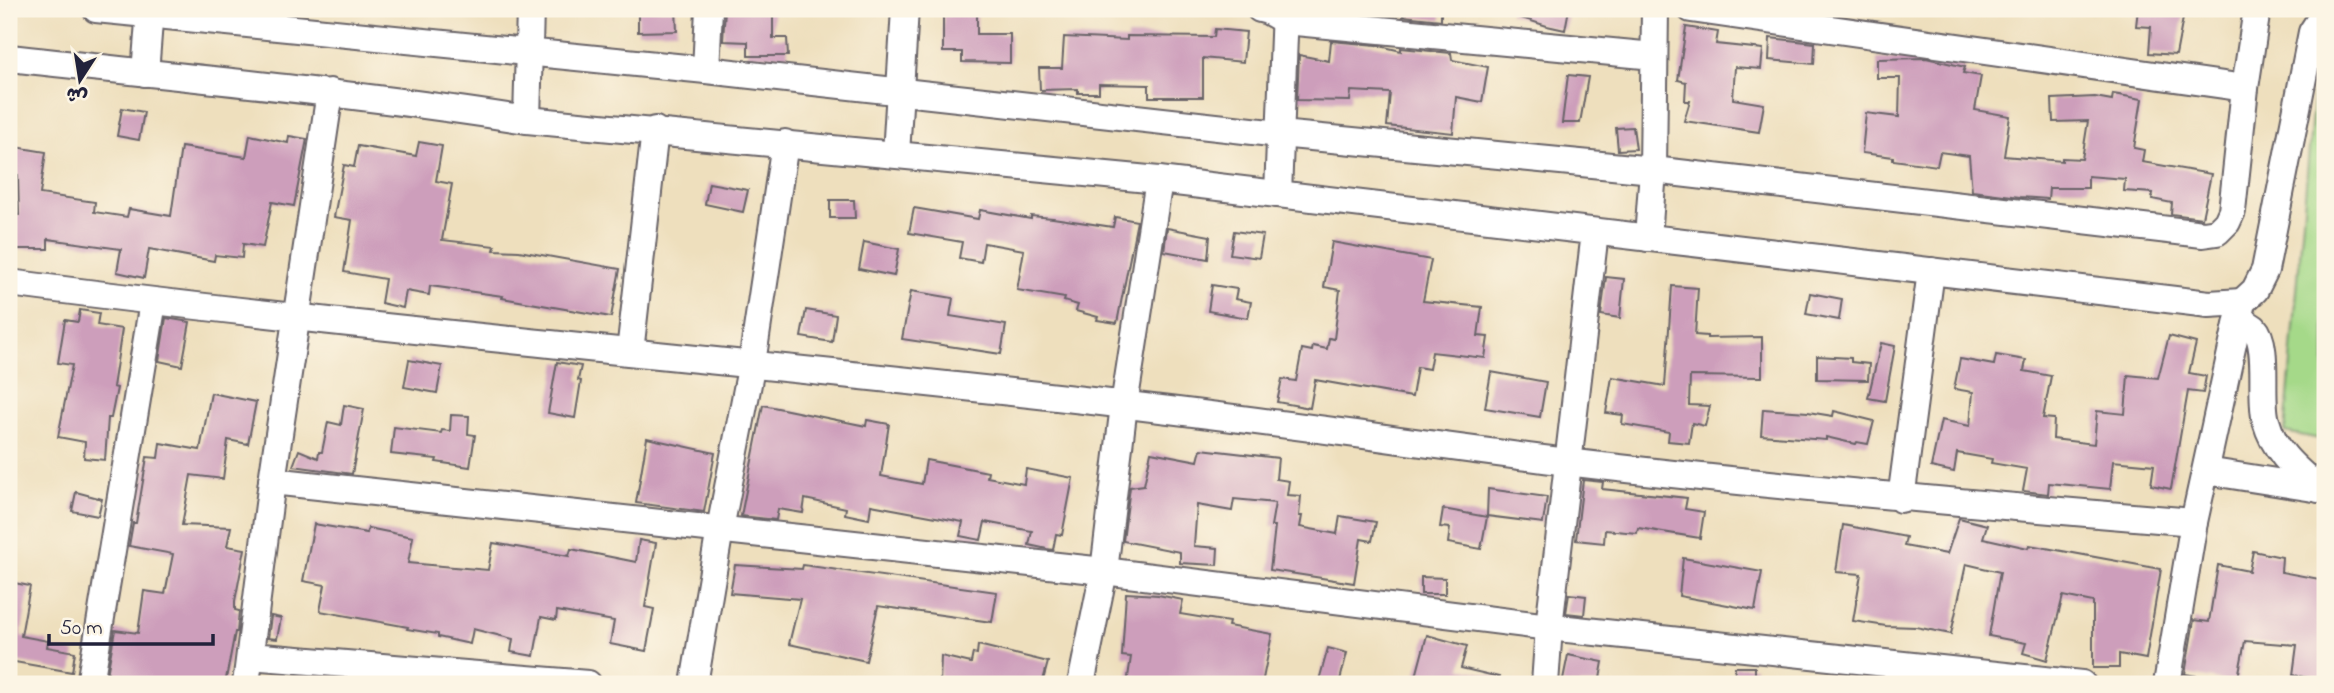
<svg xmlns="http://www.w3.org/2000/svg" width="2334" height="693" font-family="'Indie Flower','Playpen Sans Arabic',sans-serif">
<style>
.green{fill:#a5d989;stroke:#647e62;stroke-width:2}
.building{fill:#cd9ebb}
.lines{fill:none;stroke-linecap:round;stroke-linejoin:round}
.minor-casing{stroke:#696468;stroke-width:30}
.minor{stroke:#fff;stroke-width:26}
</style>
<rect width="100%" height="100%" fill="#fcf5e5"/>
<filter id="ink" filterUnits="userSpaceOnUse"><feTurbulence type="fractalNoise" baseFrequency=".0143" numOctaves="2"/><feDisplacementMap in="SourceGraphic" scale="14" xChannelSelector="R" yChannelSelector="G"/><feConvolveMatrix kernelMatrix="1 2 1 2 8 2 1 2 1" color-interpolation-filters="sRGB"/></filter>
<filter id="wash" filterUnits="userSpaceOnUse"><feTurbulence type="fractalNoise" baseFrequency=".00686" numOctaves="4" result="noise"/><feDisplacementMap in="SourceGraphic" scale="28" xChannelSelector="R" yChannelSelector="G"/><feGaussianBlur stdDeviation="1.57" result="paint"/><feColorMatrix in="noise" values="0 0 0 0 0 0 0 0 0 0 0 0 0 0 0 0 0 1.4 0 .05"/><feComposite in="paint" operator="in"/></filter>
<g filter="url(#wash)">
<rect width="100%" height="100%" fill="#eedfbd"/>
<polygon class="green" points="2314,90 2325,91 2325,440 2285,432"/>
<g id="blocks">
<g class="building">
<polygon points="638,9 676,9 677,31 638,32"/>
<polygon points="725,9 773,9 773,38 787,38 788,56 748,56 748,42 723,41"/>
<polygon points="1403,9 1441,9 1441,20 1403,16"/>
<polygon points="1510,9 1569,9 1565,30 1547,26 1509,14"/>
<polygon points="2138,9 2184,13 2176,55 2149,53 2151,27 2136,26"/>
<polygon points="943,10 977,11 977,34 1010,34 1010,63 962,62 962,52 943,52"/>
<polygon points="1686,27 1718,32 1716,44 1763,49 1761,69 1735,67 1733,99 1764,104 1759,132 1684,121 1690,101 1685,101 1686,82 1678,80"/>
<polygon points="1215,29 1246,32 1243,62 1203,58 1203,97 1149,97 1149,85 1099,84 1099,93 1078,93 1078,89 1040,90 1039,68 1062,68 1064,37 1127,40 1127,36 1214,37"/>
<polygon points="1770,38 1815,43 1814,64 1769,60"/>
<polygon points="1331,41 1376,45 1401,51 1401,48 1451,53 1452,60 1488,67 1482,102 1456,97 1453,133 1387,126 1390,93 1351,91 1350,101 1297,100 1299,55 1329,61"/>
<polygon points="1926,58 1965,67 1963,73 1981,76 1975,110 2010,116 2004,156 2062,161 2062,158 2082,159 2088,121 2053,122 2052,99 2095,97 2112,100 2113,94 2142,99 2134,148 2144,150 2142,162 2211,174 2202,218 2171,214 2172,203 2152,199 2153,193 2124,191 2125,179 2088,176 2088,188 2049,188 2048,199 2020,197 1972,191 1969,156 1940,152 1937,166 1893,160 1893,157 1862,153 1866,113 1899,117 1900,78 1877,78 1877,59"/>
<polygon points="1568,75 1588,77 1580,123 1562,123"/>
<polygon points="122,108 144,112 139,140 117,136"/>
<polygon points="1633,127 1636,149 1618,150 1616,128"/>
<polygon points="250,135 288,143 289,136 307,139 294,206 272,202 263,247 243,244 242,258 215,255 214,261 149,249 144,278 117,272 121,249 48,239 48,249 12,249 12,215 19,215 18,175 9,174 9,146 46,152 40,194 95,202 94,212 127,217 129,209 171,216 181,147 246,157"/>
<polygon points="419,142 442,146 436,181 452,184 442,240 495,246 494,250 519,251 620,269 611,317 502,298 503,296 430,286 429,295 406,291 403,308 381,303 385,279 344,272 352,220 334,217 344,165 354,167 358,146 416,156"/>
<polygon points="709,183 748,190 743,212 705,204"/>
<polygon points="830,200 854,200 855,218 830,218"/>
<polygon points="914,208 978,219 980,210 1031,219 1031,216 1053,218 1113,227 1115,217 1137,221 1117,323 1097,320 1098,317 1076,311 1078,305 1064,301 1065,298 1017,290 1024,250 984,243 981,262 959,258 962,242 909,233"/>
<polygon points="1167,228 1210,236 1208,259 1164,251"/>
<polygon points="1234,231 1263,235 1259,258 1230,254"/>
<polygon points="864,242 899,249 894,276 859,269"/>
<polygon points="1332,242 1431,260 1423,301 1482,307 1478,336 1488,337 1485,358 1432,352 1429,369 1417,367 1412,397 1315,380 1310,408 1277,402 1282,379 1296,381 1302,349 1312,351 1313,346 1327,349 1329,338 1334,339 1340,290 1324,287"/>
<polygon points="1606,277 1624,279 1620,318 1601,315"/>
<polygon points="1212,285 1237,289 1235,299 1251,302 1248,318 1208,311"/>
<polygon points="1672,286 1698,288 1695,335 1707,336 1707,338 1762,337 1762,377 1690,376 1689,405 1710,406 1705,426 1692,423 1689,443 1668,441 1669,432 1622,424 1623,415 1606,413 1612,377 1665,386"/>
<polygon points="911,291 953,298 950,316 1006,325 1001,354 902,339"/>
<polygon points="1810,293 1842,299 1839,320 1806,314"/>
<polygon points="80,310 99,313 97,325 122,329 113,387 117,388 111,418 108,418 105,460 84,458 85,442 58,437 72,365 58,363 65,320 78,322"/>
<polygon points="806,310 836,315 832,342 801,337"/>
<polygon points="166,318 190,322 182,366 159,361"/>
<polygon points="2169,336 2196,343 2189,373 2206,376 2203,393 2188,391 2171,489 2151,485 2154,465 2113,461 2110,489 2049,483 2048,494 2023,491 2027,469 1991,463 1992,459 1957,453 1954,472 1931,467 1941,420 1970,426 1973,392 1954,389 1960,359 1994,365 1996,355 2026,360 2024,371 2051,376 2043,418 2054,419 2053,439 2094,444 2097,411 2125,414 2128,375 2158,378"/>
<polygon points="1881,343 1895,346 1885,401 1868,398"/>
<polygon points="1817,356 1851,358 1851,362 1869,364 1868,380 1817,379"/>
<polygon points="409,360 442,366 437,393 404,387"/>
<polygon points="557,362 581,366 578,380 581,381 575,418 548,413"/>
<polygon points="1491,372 1546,382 1540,417 1485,408"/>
<polygon points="211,393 256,402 248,444 228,440 223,479 191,475 182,525 231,527 227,546 245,549 235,601 235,610 239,611 237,632 235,632 225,684 181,684 107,675 115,630 138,633 144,591 165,594 173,554 129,546 133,523 136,523 147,457 158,458 160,443 200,450"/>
<polygon points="344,405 364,409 352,474 293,466 299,450 318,458 319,452 322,452 328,422 341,425"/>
<polygon points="763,405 866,426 867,420 889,424 881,476 922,484 926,460 988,472 987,477 1024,484 1026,469 1073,478 1062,535 1056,534 1053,550 1047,549 1029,545 1032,531 985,522 981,540 960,536 963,522 871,505 869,519 845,514 846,508 805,499 803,513 778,509 776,520 741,516"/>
<polygon points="1763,409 1808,412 1833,416 1834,411 1874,421 1868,444 1857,442 1856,444 1826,437 1826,440 1761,435"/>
<polygon points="451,415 469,416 468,434 475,435 470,467 436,462 437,459 391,454 394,427 441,433 442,430 450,431"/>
<polygon points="647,438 715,453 704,512 636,503"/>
<polygon points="1201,449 1278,458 1276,479 1289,481 1287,495 1301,496 1299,516 1302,516 1300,527 1337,534 1340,516 1376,522 1372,541 1361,539 1354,583 1270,570 1275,526 1271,526 1275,503 1234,499 1232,511 1197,505 1194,546 1218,548 1217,565 1180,563 1180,552 1123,541 1130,487 1144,485 1151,452 1198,461"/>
<polygon points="1583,480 1603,482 1602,489 1687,498 1685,509 1704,512 1700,538 1638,528 1637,533 1605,530 1604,543 1576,540"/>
<polygon points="1488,489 1547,497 1543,523 1487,516"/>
<polygon points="76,492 102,499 98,516 72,511"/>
<polygon points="1443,509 1487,517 1481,549 1448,543 1450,528 1440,527"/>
<polygon points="1959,518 1987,525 1983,538 2028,548 2029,545 2161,569 2146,659 2119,654 2119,668 2093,668 2093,602 2063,596 2047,660 2023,653 2026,643 1989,636 2000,572 1966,564 1951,634 1916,627 1886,626 1853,621 1861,574 1836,572 1843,525 1906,537 1904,546 1947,554"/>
<polygon points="314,524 367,533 368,528 413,537 408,563 488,570 493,543 569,556 571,549 636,562 639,540 656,543 645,607 654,609 646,651 610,644 614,621 557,611 556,620 541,617 534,656 511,652 513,639 473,629 470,644 438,637 438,634 407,629 408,627 320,611 325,585 303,581"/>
<polygon points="2253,551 2282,557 2281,572 2325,580 2325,681 2293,675 2297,645 2245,641 2237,683 2185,674 2194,620 2209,622 2218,565 2249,571"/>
<polygon points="1683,558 1762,572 1755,610 1679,596"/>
<polygon points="735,565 802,569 803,565 997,592 992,622 878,606 866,661 789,644 800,599 730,593"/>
<polygon points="1421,577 1445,578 1445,594 1421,594"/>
<polygon points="9,582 30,586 21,636 48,641 47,647 75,652 72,672 9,661"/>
<polygon points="1126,593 1158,595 1183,600 1180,614 1229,622 1228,626 1272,634 1262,684 1127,684 1131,657 1122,656"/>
<polygon points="1569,594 1586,596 1584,615 1566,613"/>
<polygon points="271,616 281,618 277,639 268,638"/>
<polygon points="1427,635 1467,646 1461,668 1499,677 1498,684 1452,684 1433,679 1432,684 1414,684"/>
<polygon points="978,645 1048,662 1042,684 940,684 941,656 971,663 973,653 977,654"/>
<polygon points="1328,648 1347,653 1339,684 1318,684"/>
<polygon points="1568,655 1603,662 1599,684 1562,684"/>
<polygon points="1735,667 1755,667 1755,684 1734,684"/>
</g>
</g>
</g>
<g filter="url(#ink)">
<use href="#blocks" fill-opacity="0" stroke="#696468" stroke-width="2"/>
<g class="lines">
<defs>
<g id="minor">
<polyline points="96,9 706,70 1280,134 1653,170 2203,234 2217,232 2227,222 2232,211 2245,88 2257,9"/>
<polyline points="1260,9 1268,11 1285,21 1654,56"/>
<polyline points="1691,9 2245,88"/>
<path d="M9,58C182,77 355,93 527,120L1159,180L2209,304L2242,302"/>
<polyline points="706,70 709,9"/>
<polyline points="145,73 150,9"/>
<polyline points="527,120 530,9"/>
<polyline points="896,154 905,9"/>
<polyline points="1278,194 1285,9"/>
<polyline points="1648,238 1653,170 1655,9"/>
<path d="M9,283C378,331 748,361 1118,404C1268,421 1417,443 1567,462C1776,487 1984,505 2194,522"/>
<path d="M2240,319C2244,322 2250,325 2254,328C2270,345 2259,398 2266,421C2275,453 2295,468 2319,489"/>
<polyline points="630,352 655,130"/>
<polyline points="2206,471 2320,489"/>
<polyline points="272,481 1104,571 1549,627 2082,684"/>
<polyline points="1901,499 1931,271"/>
<polyline points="250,656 588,684"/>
<polyline points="90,684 153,302"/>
<polyline points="246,684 272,481 330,92"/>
<polyline points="694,684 720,529 752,363 785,143"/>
<polyline points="1081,684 1104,571 1124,405 1159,180"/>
<polyline points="1545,684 1549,627 1595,232"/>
<polyline points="2167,684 2194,522 2242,302 2255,290 2265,270 2312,32 2325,12"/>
</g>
</defs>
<use href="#minor" class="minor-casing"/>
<use href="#minor" class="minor"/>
</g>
</g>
<rect width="2334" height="693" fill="none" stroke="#fcf5e5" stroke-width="35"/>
<g transform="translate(80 80) rotate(192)" stroke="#fcf5e5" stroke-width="5" paint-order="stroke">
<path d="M0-5L12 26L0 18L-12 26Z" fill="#22223b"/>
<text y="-10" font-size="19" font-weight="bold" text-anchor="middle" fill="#22223b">ش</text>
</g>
<path d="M49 634v10h164v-10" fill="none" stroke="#22223b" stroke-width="3.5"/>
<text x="60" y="634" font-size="21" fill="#22223b" stroke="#fcf5e5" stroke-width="5" paint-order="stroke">50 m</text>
</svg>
